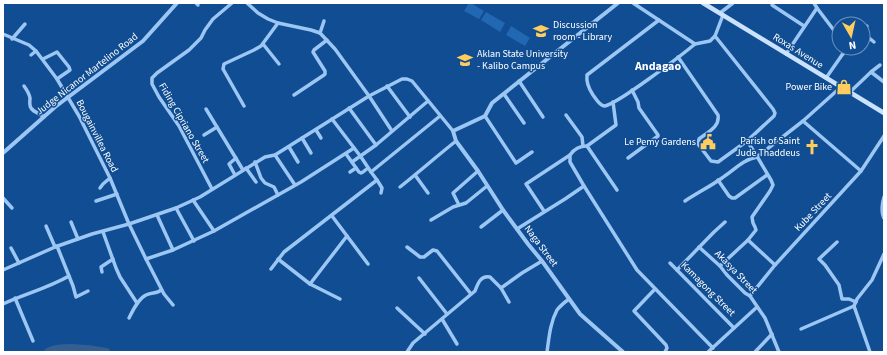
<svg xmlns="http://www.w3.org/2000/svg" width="887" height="355" font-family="'Source Sans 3',sans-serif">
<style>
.green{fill:#2267b1}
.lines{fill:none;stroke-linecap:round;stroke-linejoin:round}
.river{stroke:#335f92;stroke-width:8}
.minor{stroke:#9cc6f3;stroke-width:3.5}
.tertiary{stroke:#9cc6f3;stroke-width:4}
.secondary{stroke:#cbe2fd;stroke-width:4.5}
.labels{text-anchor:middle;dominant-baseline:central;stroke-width:3;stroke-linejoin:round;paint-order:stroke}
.poi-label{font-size:10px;fill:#fff;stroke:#104d92;text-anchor:end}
.street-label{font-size:10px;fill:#fff;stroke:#104d92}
.quarter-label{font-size:12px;font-weight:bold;fill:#fff;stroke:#104d92}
</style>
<rect width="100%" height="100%" fill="#104d92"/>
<g class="green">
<polygon points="469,3 471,3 484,11 479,19 464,11"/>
<polygon points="486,12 505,23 500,32 481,20"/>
<polygon points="511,26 530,38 525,46 506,35"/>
</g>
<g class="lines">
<path class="river" d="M48,352C60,345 92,349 106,352"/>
<g class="minor">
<polyline points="196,3 198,5"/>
<polyline points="247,3 258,13 268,19 278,23 311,30 320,33 335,49 369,96 392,131"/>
<path d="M633,3L695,44L710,41L715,36L773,109L775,113L774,116L747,141L718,162L711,161L698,144L699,139C708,132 720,127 718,115L678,57"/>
<polyline points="772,5 804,26"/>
<polyline points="817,8 839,37"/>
<polyline points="720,13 733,3"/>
<path d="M659,20L587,75C586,83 589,89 593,95C596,99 599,105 604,106C615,106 683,54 695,44"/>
<polyline points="863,31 867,26"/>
<polyline points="320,33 324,21"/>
<polyline points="863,33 874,42"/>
<polyline points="3,34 29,45 36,51 57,79 79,116 110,178 129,224 146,259 164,294 173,305"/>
<polyline points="715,36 723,15"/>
<polyline points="12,39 25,24"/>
<polyline points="263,44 279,64"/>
<polyline points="786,54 817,8 814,3"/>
<polyline points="31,55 36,51"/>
<polyline points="43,59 57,52 69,67 70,70 57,79"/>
<polyline points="871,72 880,65"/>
<polyline points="826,78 842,55 848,48"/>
<polyline points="519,81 543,117"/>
<path d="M24,86C27,90 29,93 30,98C30,101 29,105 31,108C34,113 40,113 44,117"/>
<polyline points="387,86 410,117"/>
<polyline points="849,93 871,72 884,82"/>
<polyline points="504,94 524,123"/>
<polyline points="294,95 324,75 325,74 325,71 313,52 314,50 327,40"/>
<polyline points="613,102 616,125 587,146 617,190"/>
<polyline points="244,106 223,69 224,64 254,50 261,46 278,23"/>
<polyline points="349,108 376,145"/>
<polyline points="206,109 243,170"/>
<polyline points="566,115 582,137 583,146"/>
<polyline points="485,116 516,163 532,152"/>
<polyline points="332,119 361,157 371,172 440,116"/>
<polyline points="803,121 861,171"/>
<polyline points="316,130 321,138"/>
<polyline points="204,135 217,127"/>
<polyline points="302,138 311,153"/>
<path d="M587,146C579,146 574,149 570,155V162L584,186L637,270L713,348"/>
<polyline points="289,147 298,162"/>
<polyline points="346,154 359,172 361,173 363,172 368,168"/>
<polyline points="275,155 295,185"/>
<polyline points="757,157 803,121 841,87"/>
<polyline points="628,158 658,136 658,135 639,108 638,102 632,90"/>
<polyline points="255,162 261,178 265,183 274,187 278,195"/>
<polyline points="352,162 376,145 428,101"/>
<polyline points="246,168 256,182"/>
<polyline points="350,172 356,168"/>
<polyline points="235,175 229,164 236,158"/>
<polyline points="415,175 428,193"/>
<polyline points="377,180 382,188 381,193"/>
<polyline points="718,180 729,196 732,198 735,198 767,175"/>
<path d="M400,187C419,172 437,156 456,141"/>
<polyline points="100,188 103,184 110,178"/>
<polyline points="212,189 179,126 159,97 152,84 152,78 157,73 189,50 201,38 205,30 213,19 232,3"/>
<path d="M884,197C882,203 881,213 884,218"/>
<polyline points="3,198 12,208"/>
<polyline points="193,200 214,231"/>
<polyline points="96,201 117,194"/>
<path d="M685,201C697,193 711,186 722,178C733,171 744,159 757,157"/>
<polyline points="459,205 453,193 478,171"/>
<polyline points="176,208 194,241"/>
<polyline points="544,211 526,184 570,155"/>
<polyline points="157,215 173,250"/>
<polyline points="332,216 368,264"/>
<polyline points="431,220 453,207 466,203 487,186"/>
<polyline points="71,222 78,239"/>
<polyline points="46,226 55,247"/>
<polyline points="481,227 503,210"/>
<polyline points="517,229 565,199 584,186"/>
<polyline points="103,232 116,268 120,277 137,303"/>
<polyline points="748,240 775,265"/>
<polyline points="837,242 819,259 825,265 839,285 842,299 849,299 856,302"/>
<polyline points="407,247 420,257 424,257 433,250 437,251 471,294"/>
<polyline points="699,247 720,266 727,275 745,293 750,296 765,318 779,352"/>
<polyline points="11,248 19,263"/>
<polyline points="146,259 173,250 214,231 301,182 354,148"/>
<polyline points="278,259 310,284 340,299"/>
<polyline points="670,263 734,328"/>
<polyline points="720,266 748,240 756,230 755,227 753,223 752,217 770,191 773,185 771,180 755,153 747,141"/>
<polyline points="271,269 284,252 377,180 371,172"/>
<polyline points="3,270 55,247 92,234 129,224 176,208 200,197 265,157 275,155 369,96 402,79 407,79 412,81 453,131"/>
<polyline points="677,270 714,232 725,222"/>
<polyline points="102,272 101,267 113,259"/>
<polyline points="69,276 73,286 76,297 88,291"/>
<polyline points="419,278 447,314"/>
<polyline points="310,284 347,236"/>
<polyline points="501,288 509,302"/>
<polyline points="655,289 634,311 666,345 667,348 665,352"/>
<polyline points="750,296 775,265 861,171 884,136"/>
<polyline points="15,298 33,341"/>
<path d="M3,304C25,294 48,288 69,276L57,246"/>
<polyline points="397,308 425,334"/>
<path d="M129,318C133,310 138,299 146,295C152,292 157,294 161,290"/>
<polyline points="442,319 457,344"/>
<polyline points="801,329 854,306"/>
<path d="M407,352L413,343L475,291C478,283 481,275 490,277L501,288L522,273L542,261"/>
<path d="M547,352C549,338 550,323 557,310C560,306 565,302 569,299"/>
<polyline points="708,352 757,307"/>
<polyline points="755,352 772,334"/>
<polyline points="870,352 854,306 857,299 872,280 884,254"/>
</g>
<g class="tertiary">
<polyline points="618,3 492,103 485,116 453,131 456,141 478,171 503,210 528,244 542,261 580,314 623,352"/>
<polyline points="3,153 55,107 143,41 177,3"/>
</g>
<polyline class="secondary" points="703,3 884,113"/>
</g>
<defs>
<symbol id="school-bare" viewBox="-9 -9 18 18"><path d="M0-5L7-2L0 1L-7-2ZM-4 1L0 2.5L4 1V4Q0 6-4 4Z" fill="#ffcc5e" stroke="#104d92" stroke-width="2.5" paint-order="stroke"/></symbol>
<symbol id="university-bare" viewBox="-9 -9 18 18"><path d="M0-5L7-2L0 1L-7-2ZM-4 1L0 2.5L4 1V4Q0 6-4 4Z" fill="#ffcc5e" stroke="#104d92" stroke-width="2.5" paint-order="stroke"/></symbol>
<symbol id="shop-bare" viewBox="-9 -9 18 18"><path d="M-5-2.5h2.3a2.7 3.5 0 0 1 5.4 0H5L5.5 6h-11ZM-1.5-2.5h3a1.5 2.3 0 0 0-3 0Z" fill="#ffcc5e" stroke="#104d92" stroke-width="2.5" paint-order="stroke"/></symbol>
<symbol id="civic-bare" viewBox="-9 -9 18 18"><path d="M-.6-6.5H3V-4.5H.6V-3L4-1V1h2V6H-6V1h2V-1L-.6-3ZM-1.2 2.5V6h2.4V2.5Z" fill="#ffcc5e" stroke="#104d92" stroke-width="2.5" paint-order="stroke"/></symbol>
<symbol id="church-bare" viewBox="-9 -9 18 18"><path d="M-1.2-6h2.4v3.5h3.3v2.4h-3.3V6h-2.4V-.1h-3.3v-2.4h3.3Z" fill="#ffcc5e" stroke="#104d92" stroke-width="2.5" paint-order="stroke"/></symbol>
</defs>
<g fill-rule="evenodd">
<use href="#school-bare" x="530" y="20" width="22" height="22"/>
<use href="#university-bare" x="454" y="49" width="22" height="22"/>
<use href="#shop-bare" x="833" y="76" width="22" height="22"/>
<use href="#civic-bare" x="697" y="131" width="22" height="22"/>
<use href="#church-bare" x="801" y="136" width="22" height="22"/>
</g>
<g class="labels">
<g class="poi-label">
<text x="553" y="25" text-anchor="start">Discussion<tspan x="553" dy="12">room - Library</tspan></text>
<text x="477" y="54" text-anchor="start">Aklan State University<tspan x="477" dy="12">- Kalibo Campus</tspan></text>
<text x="832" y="87">Power Bike</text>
<text x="800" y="141">Parish of Saint<tspan x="800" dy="12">Jude Thaddeus</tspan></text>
<text x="696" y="142">Le Pemy Gardens</text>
</g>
<g class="street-label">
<text transform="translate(798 51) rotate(32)">Roxas Avenue</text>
<text transform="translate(87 74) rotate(-38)">Judge Nicanor Martelino Road</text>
<text transform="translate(184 123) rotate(60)">Fiding Cipriano Street</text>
<text transform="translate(97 136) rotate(63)">Bougainvillea Road</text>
<text transform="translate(813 212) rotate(-47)">Kube Street</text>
<text transform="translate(541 246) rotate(53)">Naga Street</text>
<text transform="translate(736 272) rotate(46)">Akasya Street</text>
<text transform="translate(708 289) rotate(45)">Kamagong Street</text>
</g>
<g class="quarter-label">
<text x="658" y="66">Andagao</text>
</g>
</g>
<rect width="887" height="355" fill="none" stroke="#ffffff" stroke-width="8"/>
<g transform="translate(851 36) rotate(171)"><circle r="19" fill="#104d92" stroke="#7094be"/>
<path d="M0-3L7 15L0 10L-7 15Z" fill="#ffcc5e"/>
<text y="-6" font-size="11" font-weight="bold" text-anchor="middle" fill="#ffffff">N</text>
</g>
</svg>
